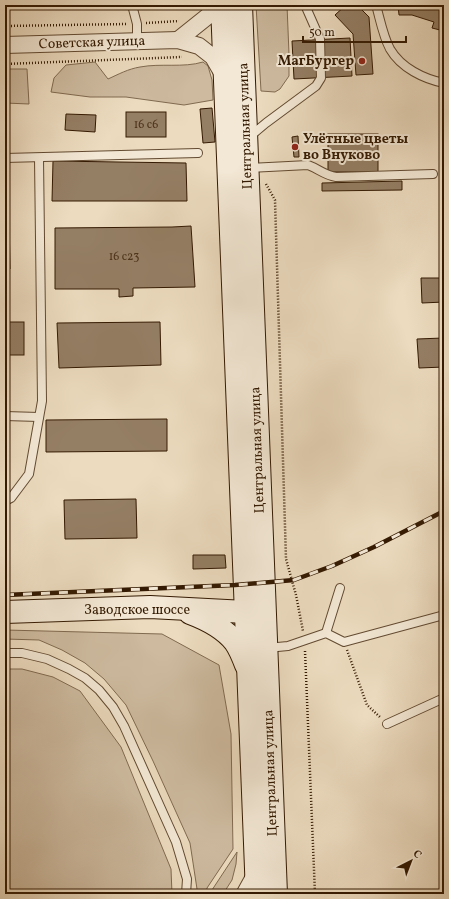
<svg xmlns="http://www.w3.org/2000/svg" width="449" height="899" font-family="Vollkorn,serif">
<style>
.green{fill:#cdba9f;stroke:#806a50}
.building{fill:#947e64;stroke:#341a02}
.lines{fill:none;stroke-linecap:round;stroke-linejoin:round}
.lane-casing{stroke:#624a31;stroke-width:10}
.street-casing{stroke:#624a31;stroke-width:18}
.secondary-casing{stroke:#341a02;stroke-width:24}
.path{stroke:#341a02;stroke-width:2.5;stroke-dasharray:1 2;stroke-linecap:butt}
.lane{stroke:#f3e8d5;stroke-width:8}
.street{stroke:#f3e8d5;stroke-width:16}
.secondary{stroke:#f3e8d5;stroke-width:22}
.rail-casing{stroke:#341a02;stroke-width:4.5}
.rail{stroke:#f3e8d5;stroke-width:3;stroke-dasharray:9;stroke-linecap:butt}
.poi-dot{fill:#8f2418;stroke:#f3e8d5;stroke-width:1.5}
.labels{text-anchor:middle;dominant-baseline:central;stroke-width:4;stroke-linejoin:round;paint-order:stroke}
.number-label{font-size:12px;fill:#4c331a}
.street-label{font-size:14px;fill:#341a02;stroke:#f3e8d5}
.poi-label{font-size:14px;font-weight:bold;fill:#341a02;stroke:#f3e8d5;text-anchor:end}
</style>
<rect width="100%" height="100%" fill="#ecdbbf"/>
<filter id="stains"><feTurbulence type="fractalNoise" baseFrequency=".005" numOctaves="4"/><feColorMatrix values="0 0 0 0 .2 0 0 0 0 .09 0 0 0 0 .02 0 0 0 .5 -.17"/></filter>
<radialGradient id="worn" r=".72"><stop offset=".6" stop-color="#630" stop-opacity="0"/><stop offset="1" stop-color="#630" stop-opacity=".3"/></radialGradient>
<g class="green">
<polygon points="256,5 287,5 289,54 289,76 280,89 275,92 261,91"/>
<path d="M95,62L108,79C119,74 128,69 140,67C161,63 183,68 203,62L208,66L212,80L213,100L184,105L126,97H90L51,92L54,78L66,65Z"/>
<polygon points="5,69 27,69 29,104 5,103"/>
<polygon points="5,630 162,634 219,665 231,734 233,849 207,888 206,894 196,894 197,889 190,843 153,761 126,705 104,679 85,663 62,650 39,640 5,639"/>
<polygon points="5,669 22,669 53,677 80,691 121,747 171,869 172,894 5,894"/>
<polygon points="237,852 236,864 232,880 223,894 211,894 212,890"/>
</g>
<g class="building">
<polygon points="346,5 357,5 369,17 373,74 356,75 353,34 335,15"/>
<polygon points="398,5 444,5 444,31 432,28 434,22 412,15 399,15"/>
<polygon points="350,38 352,76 294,79 292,41"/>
<polygon points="212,108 215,142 203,143 200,109"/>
<rect x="126" y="112" width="40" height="25"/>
<polygon points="66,114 96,115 95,132 65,130"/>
<rect x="328" y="134" width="50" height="38"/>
<polygon points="298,136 299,157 294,157 292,137"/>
<polygon points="53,161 186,163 187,201 52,201"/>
<polygon points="402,181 402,190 322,191 322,183"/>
<polygon points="5,217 9,217 10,269 5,269"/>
<polygon points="191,226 195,287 133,288 133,296 119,297 119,289 55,289 55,228 172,227"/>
<polygon points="421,278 444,278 444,302 422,303"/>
<rect x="5" y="322" width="19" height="33"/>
<polygon points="160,322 161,365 59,368 57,323"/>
<polygon points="443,338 444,367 419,368 417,339"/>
<polygon points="167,419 167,451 46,452 46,420"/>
<polygon points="136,499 137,538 65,539 64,500"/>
<polygon points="193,555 225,555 226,568 193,569"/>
</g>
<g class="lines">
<defs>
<g id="lane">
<polyline points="132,5 137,24 137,41"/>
<path d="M376,5C380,19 383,36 390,49C401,68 424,79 444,83"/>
<polyline points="248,138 266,123 316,86 321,78 320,39 305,5"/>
<polyline points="5,158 198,153"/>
<path d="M248,168L308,165C319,169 324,175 336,177L433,174"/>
<polyline points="5,416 39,417"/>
<polyline points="5,501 11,498 29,474 42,401 39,158"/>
<polyline points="326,633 340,588"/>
<polyline points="267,648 288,646 326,633 344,642 444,615"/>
<polyline points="5,653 22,653 47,659 69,669 85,678 99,690 113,707 124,726 176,842 187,879 186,894"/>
<polyline points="387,724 444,698"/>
<polyline points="240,894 251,874"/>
</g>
<g id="street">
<polyline points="178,40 208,16 216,5"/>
<polyline points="5,45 178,40 199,46 213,57 224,76"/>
</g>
<g id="secondary">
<polyline points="222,5 257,894"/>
<polyline points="241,5 276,894"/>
<polyline points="5,612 150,607 246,612 257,614 258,616"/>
<path d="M190,613C206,619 224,628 235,642C240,649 243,657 246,665"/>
</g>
</defs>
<use href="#lane" class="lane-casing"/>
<use href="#street" class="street-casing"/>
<use href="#secondary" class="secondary-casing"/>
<g class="path">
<polyline points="146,23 179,21"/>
<polyline points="5,26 127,24"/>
<polyline points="5,64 182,57"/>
<polyline points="266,184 275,200 286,559 296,595 303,631"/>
<polyline points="347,650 367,705 381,718"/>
<polyline points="305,651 315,894"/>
</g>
<use href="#lane" class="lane"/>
<use href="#street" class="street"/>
<use href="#secondary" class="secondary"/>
<defs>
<polyline id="rail" points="5,595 235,585 294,580 332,566 374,547 444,511"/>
</defs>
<use href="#rail" class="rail-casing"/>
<use href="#rail" class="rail"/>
</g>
<g class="poi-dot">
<circle cx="362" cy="61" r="4"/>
<circle cx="295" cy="147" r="4"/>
</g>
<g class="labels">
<g class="number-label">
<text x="146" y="125">16 с6</text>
<text x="124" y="257">16 с23</text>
</g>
<g class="street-label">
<text transform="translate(92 43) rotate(-2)">Советская улица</text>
<text transform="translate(246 126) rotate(-92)">Центральная улица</text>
<text transform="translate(258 450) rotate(-92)">Центральная улица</text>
<text x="137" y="610">Заводское шоссе</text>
<text transform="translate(271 773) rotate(-92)">Центральная улица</text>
</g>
<g class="poi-label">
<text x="354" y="61">МагБургер</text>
<text x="303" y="139" text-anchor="start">Улётные цветы<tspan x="303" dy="16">во Внуково</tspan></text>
</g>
</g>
<rect width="449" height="899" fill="none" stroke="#ecdbbf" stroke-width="20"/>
<rect x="6" y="6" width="437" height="887" fill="none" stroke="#341a02" stroke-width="2"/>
<rect x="10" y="10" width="429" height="879" fill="none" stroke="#341a02"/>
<g transform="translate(411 861) rotate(42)" stroke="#f3e8d5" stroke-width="3" paint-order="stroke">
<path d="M0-3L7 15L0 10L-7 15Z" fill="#341a02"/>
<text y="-6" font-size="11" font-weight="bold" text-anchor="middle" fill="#341a02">С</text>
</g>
<path d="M303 36v6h103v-6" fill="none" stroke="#341a02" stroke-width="2"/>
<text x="309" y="36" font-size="12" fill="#341a02" stroke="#f3e8d5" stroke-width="3" paint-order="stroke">50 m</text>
<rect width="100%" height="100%" filter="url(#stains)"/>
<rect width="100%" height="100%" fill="url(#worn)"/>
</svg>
